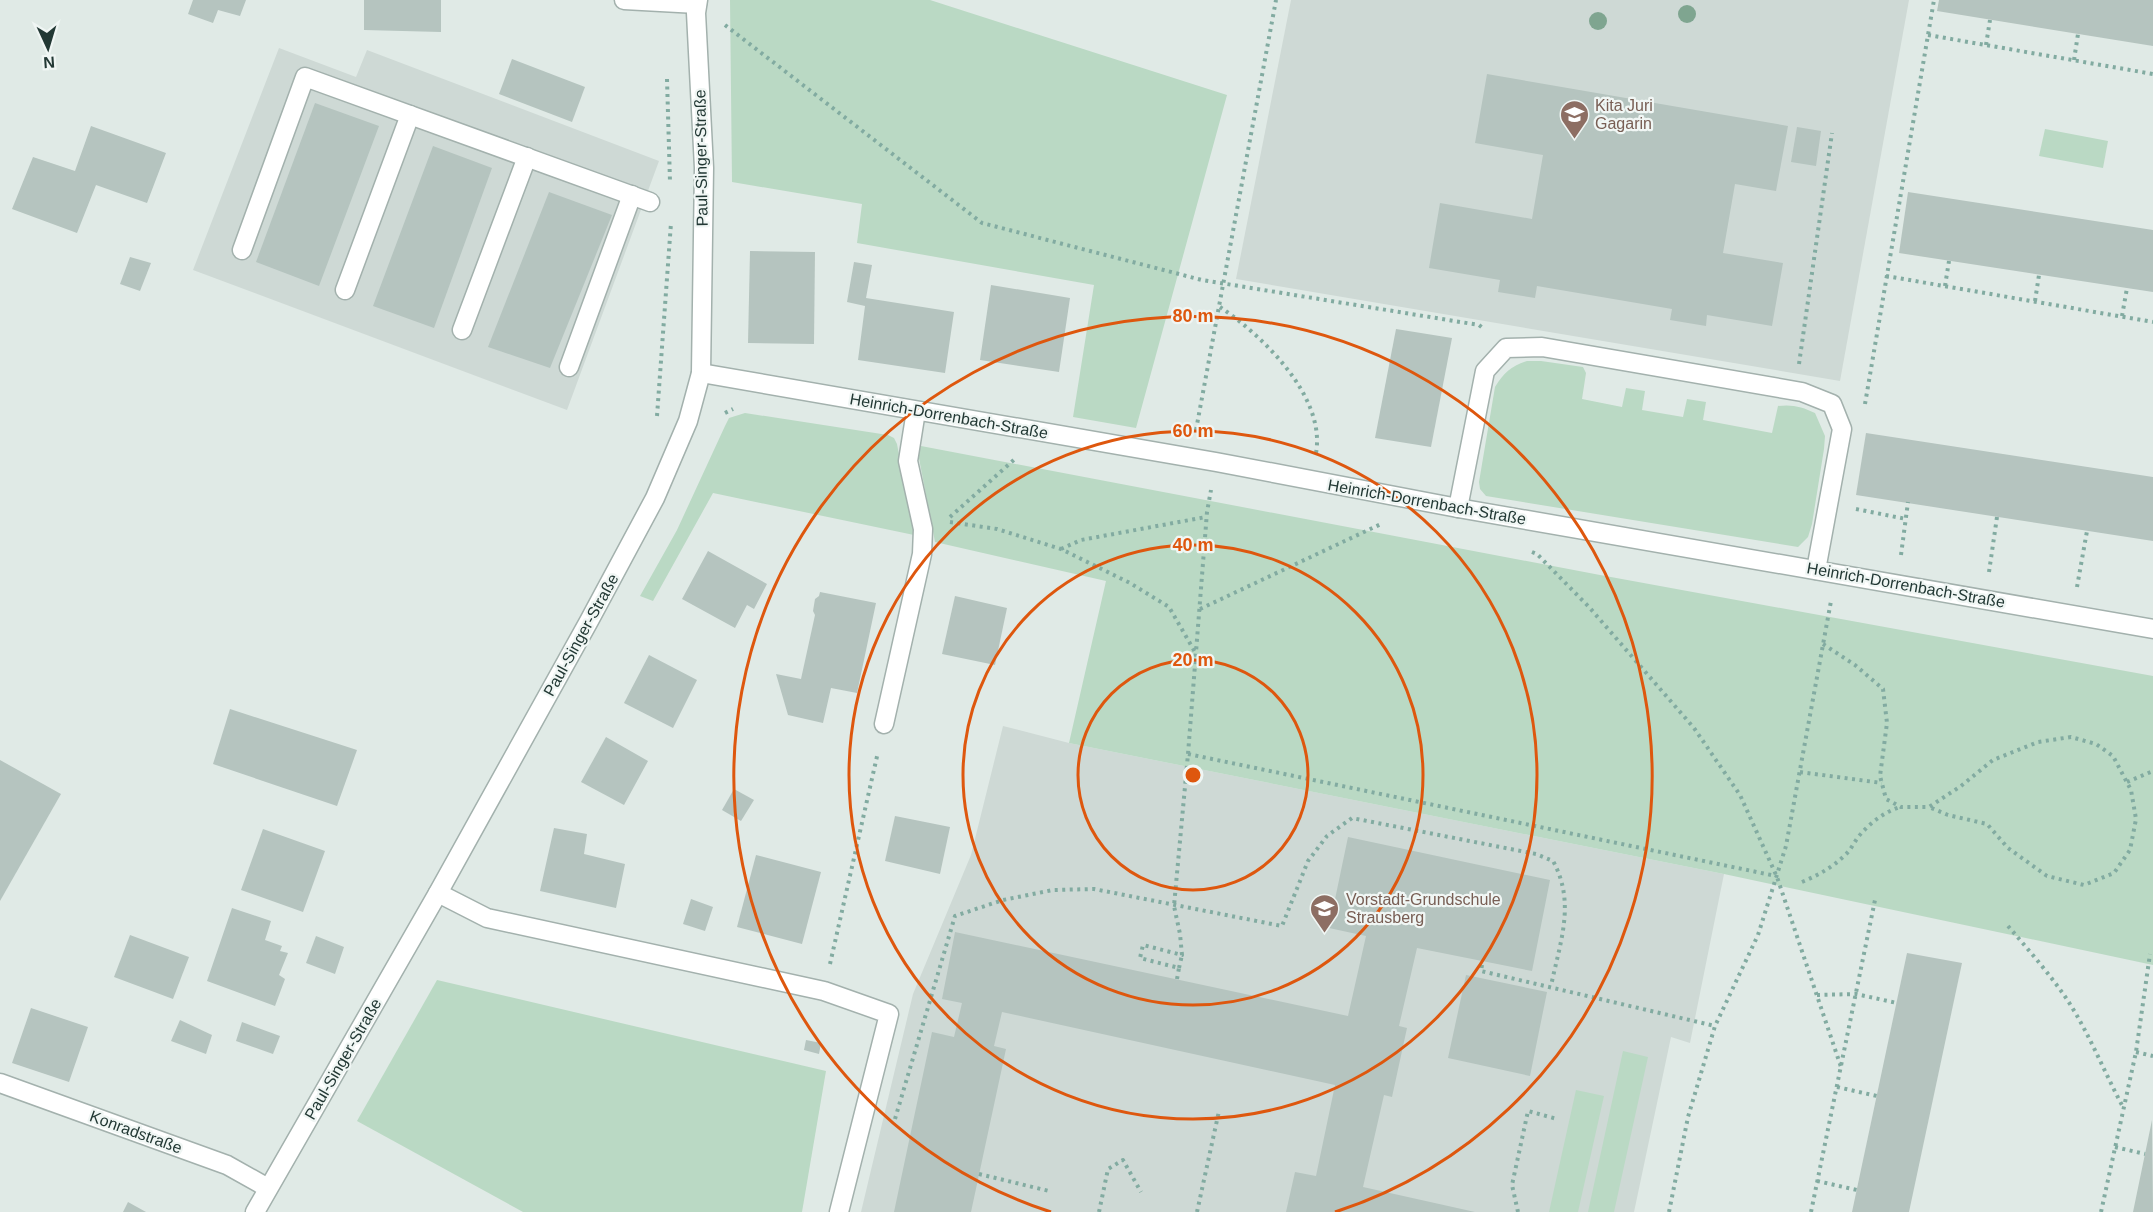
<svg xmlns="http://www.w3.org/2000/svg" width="2153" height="1212" font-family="Arial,sans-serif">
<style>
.built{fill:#ced9d5}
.green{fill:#bad9c4}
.building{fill:#b5c4bf}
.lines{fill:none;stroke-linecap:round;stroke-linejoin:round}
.minor-casing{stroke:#a3b1ad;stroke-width:21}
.path{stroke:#82aba1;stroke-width:4;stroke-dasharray:3 4.5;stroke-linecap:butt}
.minor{stroke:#fff;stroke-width:18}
.tree{fill:#7fa590}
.ring{fill:none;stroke:#de570e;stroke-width:3}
.labels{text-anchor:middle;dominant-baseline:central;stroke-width:4.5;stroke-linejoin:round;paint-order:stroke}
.education-label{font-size:16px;fill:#785e54;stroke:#f0f6f4;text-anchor:start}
.street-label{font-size:16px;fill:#223834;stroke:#f0f6f4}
.centre{fill:#de570e;stroke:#f0f6f4;stroke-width:3}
.ring-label{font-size:18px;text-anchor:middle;font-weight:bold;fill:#de570e;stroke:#f0f6f4;stroke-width:4.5;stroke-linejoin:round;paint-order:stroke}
</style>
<rect width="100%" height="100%" fill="#e0eae6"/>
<g class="built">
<polygon points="1291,0 1909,0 1840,381 1236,279"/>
<polygon points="279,48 356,77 367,50 659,161 567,410 193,270"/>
<polygon points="1003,726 1069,743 1724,874 1690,1043 1671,1037 1634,1212 861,1212 913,994 971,855"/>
</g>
<g class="green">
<polygon points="730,0 930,0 1227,95 1136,428 1073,417 1094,285 857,243 862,204 732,182"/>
<polygon points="2045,129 2108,141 2103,168 2039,156"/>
<path d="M1527,361H1541L1583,367L1586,373L1582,399L1622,407L1626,388L1645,391L1642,410L1683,417L1687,399L1706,402L1703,420L1772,433L1778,406C1792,404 1803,407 1815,413L1825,436L1824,449L1812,524L1808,537L1798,547L1486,496L1480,489L1479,482L1495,387C1504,373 1511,366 1527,361Z"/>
<polygon points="745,413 888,435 894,438 897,444 914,535 713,493 653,601 640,596 677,530 725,426 729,418"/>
<polygon points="921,446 1600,575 2153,676 2153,965 1724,874 1069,743 1106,581 935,542 918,453"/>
<polygon points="437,980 826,1071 802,1212 523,1212 357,1121"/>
<polygon points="1623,1051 1648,1057 1614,1212 1588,1212"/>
<polygon points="1576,1090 1604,1096 1578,1212 1549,1212"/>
</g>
<g class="building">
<polygon points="193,0 246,0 240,16 218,10 213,23 188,14"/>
<polygon points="364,0 441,0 441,32 364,30"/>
<polygon points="1939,0 2153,0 2153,46 1937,11"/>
<polygon points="512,59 585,87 572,122 499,94"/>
<polygon points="1487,74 1788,126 1776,191 1735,184 1723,253 1783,263 1772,326 1707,315 1706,326 1670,320 1672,309 1537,286 1535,298 1498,292 1500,280 1429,268 1440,203 1532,219 1543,155 1475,143"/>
<polygon points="315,103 379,126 319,286 256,262"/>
<polygon points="91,126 166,153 147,203 96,185 77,233 12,209 33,157 75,171"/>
<polygon points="1797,127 1821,131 1816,166 1791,162"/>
<polygon points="433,146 492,168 434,328 373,306"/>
<polygon points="549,192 612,215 550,368 488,347"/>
<polygon points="1908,192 2153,230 2153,292 1899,253"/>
<polygon points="750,251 815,252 814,344 748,343"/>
<polygon points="130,257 151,263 140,291 120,284"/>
<polygon points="854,262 872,265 866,298 954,312 945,373 858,360 865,306 847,302"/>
<polygon points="991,285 1070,298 1059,372 980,360"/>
<polygon points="1396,329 1452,338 1431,447 1375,438"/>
<polygon points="1866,433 2153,477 2153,541 1856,495"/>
<polygon points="708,551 767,584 754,609 747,605 735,628 682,599"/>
<polygon points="820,592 876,603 857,693 831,688 823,723 788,715 776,674 801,679 815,615 813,611 815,599 819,596"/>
<polygon points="955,596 1007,608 995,665 942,654"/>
<polygon points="649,655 697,680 673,728 624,703"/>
<polygon points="230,709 357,750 337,806 213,764"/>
<polygon points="606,737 648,761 624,805 581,782"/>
<polygon points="0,760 61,794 0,901"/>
<polygon points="734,789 754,800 741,821 722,810"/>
<polygon points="895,816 950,827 940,874 885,861"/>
<polygon points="554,828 587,834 584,854 625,864 616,908 540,891"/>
<polygon points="263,829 325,851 303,912 241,890"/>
<polygon points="1348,837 1550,880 1532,971 1417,948 1399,1026 1407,1028 1392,1097 1384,1095 1363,1187 1475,1212 1286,1212 1295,1172 1316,1176 1335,1085 1002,1012 994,1046 1006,1049 971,1212 894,1212 932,1032 954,1037 962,1003 942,999 955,932 1348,1016 1366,936 1329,928"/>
<polygon points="756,855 821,872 802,944 737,927"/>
<polygon points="691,899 713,907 705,931 683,924"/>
<polygon points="232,908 271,921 265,940 282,946 280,951 288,953 279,975 285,979 275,1006 207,981"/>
<polygon points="130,935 189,957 173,999 114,977"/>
<polygon points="316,936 344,947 335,974 306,963"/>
<polygon points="1907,953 1962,963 1909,1212 1852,1212"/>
<polygon points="1466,975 1547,992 1530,1076 1448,1058"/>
<polygon points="31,1008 88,1027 69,1082 12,1063"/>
<polygon points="180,1020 212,1035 206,1054 171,1041"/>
<polygon points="242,1022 280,1036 273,1054 236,1041"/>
<polygon points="806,1040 821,1043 819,1054 804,1050"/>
<polygon points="2152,1120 2153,1212 2133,1212 2145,1154"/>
<polygon points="128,1202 146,1212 123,1212"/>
</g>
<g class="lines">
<defs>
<g id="minor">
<polyline points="624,0 697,4"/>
<polyline points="242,250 305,77 650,202"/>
<polyline points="345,290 410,115"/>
<polyline points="462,330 527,157"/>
<polyline points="569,367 632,195"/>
<polyline points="701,373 1216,462 1458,508 2153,629"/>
<polyline points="1458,508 1485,371 1506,348 1542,347 1802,392 1832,404 1842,429 1816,570"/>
<polyline points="884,724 922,554 923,529 908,461 916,411"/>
<polyline points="438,893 487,918 824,991 889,1014 839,1212"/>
<polyline points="0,1083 227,1165 268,1188"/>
<polyline points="255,1212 438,893 589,621 655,498 688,421 701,373 704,168 696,13 698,0"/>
</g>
</defs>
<use href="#minor" class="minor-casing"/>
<g class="path">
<polyline points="725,25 982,223 1202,280 1479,325 1484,329"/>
<polyline points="1928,35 2153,74"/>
<polyline points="1986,45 1990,20"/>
<polyline points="2074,60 2078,34"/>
<polyline points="667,79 670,182"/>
<polyline points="1886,276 2153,322"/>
<polyline points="1945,286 1949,261"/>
<polyline points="2035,301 2039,275"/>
<path d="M1220,307C1263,336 1326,397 1316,453"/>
<polyline points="2122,316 2127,288"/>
<polyline points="1799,364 1832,133"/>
<polyline points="1865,404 1934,0"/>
<polyline points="725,413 733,409"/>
<polyline points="657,416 671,223"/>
<polyline points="1196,430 1276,0"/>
<polyline points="1856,509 1906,519"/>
<polyline points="950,517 1016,458"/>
<polyline points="950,522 997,529 1061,549 1130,583 1169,607 1195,652"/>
<polyline points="1061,549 1081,540 1206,517"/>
<polyline points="1532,552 1537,554 1589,607 1694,728 1740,795 1777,877 1841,1067"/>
<polyline points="1901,555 1908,502"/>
<polyline points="1989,572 1997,517"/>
<polyline points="2077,587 2087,531"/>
<polyline points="1200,609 1381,524"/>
<polyline points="1823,644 1855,665 1883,689 1887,723 1880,776 1886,799 1901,807 1929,807 1961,786 1993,760 2038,742 2071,737 2096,744 2113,756 2131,790 2136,819 2130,850 2114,873 2084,885 2047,876 2008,848 1987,824 1948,815 1929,807"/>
<polyline points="1188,754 1776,876"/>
<polyline points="1800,772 1882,783"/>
<polyline points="2127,782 2153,771"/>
<path d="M1802,882C1818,875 1832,868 1845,855C1851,850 1854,842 1859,836C1870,823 1884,812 1900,807"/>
<path d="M2008,926C2027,948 2047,971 2064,995C2088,1030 2103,1070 2123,1107"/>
<polyline points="830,964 878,752"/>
<polyline points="1482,965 1481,971 1715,1026"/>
<polyline points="1179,968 1182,955"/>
<polyline points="1177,979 1179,968 1140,958 1143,945 1182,955 1180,934 1174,906 1188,754 1207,512 1211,490"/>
<polyline points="1817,995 1856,994 1897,1003"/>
<polyline points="2136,1052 2153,1056"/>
<polyline points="1837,1087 1877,1096"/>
<path d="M895,1119L955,916L1003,900L1053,890L1094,889L1282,926L1308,861L1327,836L1352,818L1536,854L1553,861C1576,903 1560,942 1551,986"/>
<polyline points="2115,1147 2145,1154"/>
<polyline points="979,1174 1049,1191"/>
<polyline points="1817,1181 1857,1190"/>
<polyline points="1099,1212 1108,1169 1123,1160 1141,1192"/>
<polyline points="1197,1212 1219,1111"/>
<polyline points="1518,1212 1512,1185 1528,1111 1557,1119"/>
<polyline points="1669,1212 1688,1117 1715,1026 1758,935 1786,846 1831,601"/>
<polyline points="1811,1212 1875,900"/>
<polyline points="2101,1212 2136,1052 2150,954"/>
</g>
<use href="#minor" class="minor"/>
</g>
<g class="tree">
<circle cx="1687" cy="14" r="9"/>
<circle cx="1598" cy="21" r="9"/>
</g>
<g class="ring">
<circle cx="1193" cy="775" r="115"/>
<circle cx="1193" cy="775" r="230"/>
<circle cx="1193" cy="775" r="344"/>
<path d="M1051 1212A459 459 0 1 1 1335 1212"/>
</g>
<defs>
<symbol id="school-pin" viewBox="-11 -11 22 30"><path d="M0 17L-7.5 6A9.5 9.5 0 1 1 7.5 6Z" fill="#8d6e63" stroke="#f0f6f4"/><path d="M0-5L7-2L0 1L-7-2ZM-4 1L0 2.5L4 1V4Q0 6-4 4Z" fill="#fff"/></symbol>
</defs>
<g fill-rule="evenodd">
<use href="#school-pin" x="1558" y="98" width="33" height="45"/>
<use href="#school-pin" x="1308" y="892" width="33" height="45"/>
</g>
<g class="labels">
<g class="education-label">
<text x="1595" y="105">Kita Juri<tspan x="1595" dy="18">Gagarin</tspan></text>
<text x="1346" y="899">Vorstadt-Grundschule<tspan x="1346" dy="18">Strausberg</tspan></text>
</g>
<g class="street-label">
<text transform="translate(701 158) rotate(-91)">Paul-Singer-Straße</text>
<text transform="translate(949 416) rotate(10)">Heinrich-Dorrenbach-Straße</text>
<text transform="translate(1427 502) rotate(10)">Heinrich-Dorrenbach-Straße</text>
<text transform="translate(1906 585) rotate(10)">Heinrich-Dorrenbach-Straße</text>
<text transform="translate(581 635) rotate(-61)">Paul-Singer-Straße</text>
<text transform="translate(343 1059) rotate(-60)">Paul-Singer-Straße</text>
<text transform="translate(136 1132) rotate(20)">Konradstraße</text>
</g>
</g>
<circle cx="1193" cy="775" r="9" class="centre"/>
<g class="ring-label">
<text x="1193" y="322">80 m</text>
<text x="1193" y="437">60 m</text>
<text x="1193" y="551">40 m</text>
<text x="1193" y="666">20 m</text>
</g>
<g transform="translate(48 48) rotate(176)" stroke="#f0f6f4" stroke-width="4.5" paint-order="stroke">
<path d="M0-4.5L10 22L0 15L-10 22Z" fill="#223834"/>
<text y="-9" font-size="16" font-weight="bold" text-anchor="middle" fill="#223834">N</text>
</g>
</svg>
